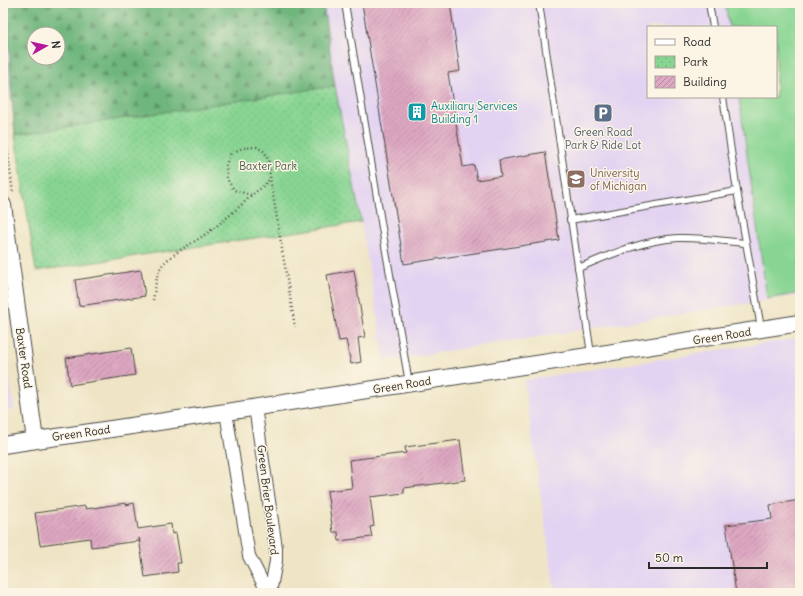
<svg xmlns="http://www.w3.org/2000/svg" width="803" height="596" font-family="Delius,sans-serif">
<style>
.built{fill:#e3d3f2;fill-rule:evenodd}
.grass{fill:#88d593;stroke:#5a805f}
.forest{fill:url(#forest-firs);stroke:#4c7054;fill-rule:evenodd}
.park{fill:url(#park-dots);stroke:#5a805f}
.building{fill:url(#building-hatch)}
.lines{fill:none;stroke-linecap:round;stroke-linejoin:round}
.service-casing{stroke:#484742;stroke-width:8}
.minor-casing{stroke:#484742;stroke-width:14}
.tertiary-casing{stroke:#484742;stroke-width:18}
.path{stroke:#484742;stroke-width:2.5;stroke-dasharray:1 3;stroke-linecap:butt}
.service{stroke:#fff;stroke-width:6}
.minor{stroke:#fff;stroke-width:12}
.tertiary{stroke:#fff;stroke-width:16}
.labels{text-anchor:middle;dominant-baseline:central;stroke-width:3;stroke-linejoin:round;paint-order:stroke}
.culture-label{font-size:11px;fill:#0d838f;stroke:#fcf5e5;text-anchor:start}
.service-label{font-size:11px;fill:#4e5e75;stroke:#fcf5e5}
.park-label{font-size:11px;fill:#475e4a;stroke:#fcf5e5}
.education-label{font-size:11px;fill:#785e54;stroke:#fcf5e5;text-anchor:start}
.street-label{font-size:11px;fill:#2b2b2b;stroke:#fcf5e5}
</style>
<defs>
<pattern id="forest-firs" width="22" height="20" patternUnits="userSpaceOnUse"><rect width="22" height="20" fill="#6eb67d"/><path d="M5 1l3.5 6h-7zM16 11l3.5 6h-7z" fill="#5b9467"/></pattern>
<pattern id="park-dots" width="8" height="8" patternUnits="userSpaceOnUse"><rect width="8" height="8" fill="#88d593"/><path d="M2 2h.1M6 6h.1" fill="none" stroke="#76b77f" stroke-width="1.8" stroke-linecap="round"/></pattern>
<pattern id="building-hatch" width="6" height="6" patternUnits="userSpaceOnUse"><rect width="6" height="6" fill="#dea7c2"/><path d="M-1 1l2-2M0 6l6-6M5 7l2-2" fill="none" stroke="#b4889e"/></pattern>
</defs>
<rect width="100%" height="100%" fill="#fcf5e5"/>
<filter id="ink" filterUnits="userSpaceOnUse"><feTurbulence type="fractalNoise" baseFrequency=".025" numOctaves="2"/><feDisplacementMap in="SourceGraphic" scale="8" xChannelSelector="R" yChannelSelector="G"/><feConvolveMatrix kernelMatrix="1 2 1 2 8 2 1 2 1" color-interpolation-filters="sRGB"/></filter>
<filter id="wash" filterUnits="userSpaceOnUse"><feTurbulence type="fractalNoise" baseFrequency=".012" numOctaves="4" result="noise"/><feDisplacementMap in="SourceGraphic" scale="16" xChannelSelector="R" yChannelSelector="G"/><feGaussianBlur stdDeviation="0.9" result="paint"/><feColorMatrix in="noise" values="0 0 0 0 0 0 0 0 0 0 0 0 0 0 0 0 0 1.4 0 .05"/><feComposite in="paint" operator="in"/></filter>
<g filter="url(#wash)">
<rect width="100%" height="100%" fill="#efe5c6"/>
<g class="built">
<path d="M3,3H800V295L385,361L361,222L335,86L15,135L3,41ZM648,27H776V97H648ZM34,34H58V58H34Z"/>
<polygon points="3,325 14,410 3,411"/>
<polygon points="800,338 800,593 555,593 524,380"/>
</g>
<polygon class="grass" points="725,3 800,3 800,293 767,299 739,97 776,97 776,27 729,27"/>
<path class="forest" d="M7,3H323L335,86L15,135L11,87ZM34,34H58V58H34Z"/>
<polygon class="park" points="335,86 361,222 36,271 15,135"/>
<g id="blocks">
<g class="building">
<polygon points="362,3 450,3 460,71 448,73 463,167 474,165 477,180 501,176 499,160 545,152 559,240 404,264"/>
<polygon points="141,270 145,296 79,306 75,280"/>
<polygon points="354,270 365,337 358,338 361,362 351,364 346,340 339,341 327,275"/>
<polygon points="131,348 135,375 70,385 66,358"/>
<polygon points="460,440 465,480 404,488 404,493 370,497 374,526 370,527 372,537 339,541 338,532 333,532 327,491 352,488 349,460 406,453 405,447"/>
<polygon points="800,500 800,593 736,593 726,525 772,519 770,505"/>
<polygon points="126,503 126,505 134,503 138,529 171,524 172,534 176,533 181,563 177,563 178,572 145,577 139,538 140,541 91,547 90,538 40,545 35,513 85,506 86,509"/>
</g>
</g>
</g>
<g filter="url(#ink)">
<use href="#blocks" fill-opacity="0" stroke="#484742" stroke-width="1"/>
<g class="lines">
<defs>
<g id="service">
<polyline points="345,3 385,246 409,383"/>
<polyline points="539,3 591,354"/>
<polyline points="709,3 713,27"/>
<polyline points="723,97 737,191 761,328"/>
<polyline points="570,220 737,191"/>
<path d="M578,268C610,255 643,240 678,238C700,237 723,241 746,243"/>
</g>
<g id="minor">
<polyline points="255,407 276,548 276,561 270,593"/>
<polyline points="226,412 249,556 268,593"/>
</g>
<g id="tertiary">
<polyline points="3,205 35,440"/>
<polyline points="3,445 226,412 800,323"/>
</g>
</defs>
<use href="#service" class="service-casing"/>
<use href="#minor" class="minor-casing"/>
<use href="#tertiary" class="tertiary-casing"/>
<g class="path">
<polyline points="3,115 13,193"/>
<polyline points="251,195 234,190 227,179 226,164 231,153 243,148 257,147 265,152 269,162 270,177 295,327"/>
<path d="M153,300C155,291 156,275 161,267C168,256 191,244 203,236C220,224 235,211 250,197C258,189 263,188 270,178"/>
</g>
<use href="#service" class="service"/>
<use href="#minor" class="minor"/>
<use href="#tertiary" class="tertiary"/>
</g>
</g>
<defs>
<symbol id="building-square" viewBox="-11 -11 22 22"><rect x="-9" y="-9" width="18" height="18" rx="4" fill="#0f9aa8" stroke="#fcf5e5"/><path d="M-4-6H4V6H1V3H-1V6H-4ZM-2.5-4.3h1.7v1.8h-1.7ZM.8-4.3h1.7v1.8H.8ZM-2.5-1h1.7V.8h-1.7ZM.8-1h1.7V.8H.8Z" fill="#fff"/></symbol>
<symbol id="parking-square" viewBox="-11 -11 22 22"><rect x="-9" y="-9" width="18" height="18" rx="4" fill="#5c6f8a" stroke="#fcf5e5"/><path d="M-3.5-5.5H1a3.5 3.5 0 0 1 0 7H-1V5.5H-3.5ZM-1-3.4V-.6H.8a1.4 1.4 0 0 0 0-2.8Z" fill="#fff"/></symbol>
<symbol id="university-square" viewBox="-11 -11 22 22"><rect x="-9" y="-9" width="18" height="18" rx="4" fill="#8d6e63" stroke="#fcf5e5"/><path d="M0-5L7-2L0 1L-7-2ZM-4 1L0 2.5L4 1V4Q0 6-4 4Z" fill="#fff"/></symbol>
</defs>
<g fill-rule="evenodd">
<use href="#building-square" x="406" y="101" width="22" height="22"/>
<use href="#parking-square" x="592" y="102" width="22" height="22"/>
<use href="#university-square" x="565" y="168" width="22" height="22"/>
</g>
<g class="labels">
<g class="culture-label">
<text x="431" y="106">Auxiliary Services<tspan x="431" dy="13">Building 1</tspan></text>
</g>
<g class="service-label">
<text x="603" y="132">Green Road<tspan x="603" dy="13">Park &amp; Ride Lot</tspan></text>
</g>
<g class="park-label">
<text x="268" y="166">Baxter Park</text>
</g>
<g class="education-label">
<text x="590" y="173">University<tspan x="590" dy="13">of Michigan</tspan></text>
</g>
<g class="street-label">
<text transform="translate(722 336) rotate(-9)">Green Road</text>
<text transform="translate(24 358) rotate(82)">Baxter Road</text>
<text transform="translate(402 385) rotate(-9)">Green Road</text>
<text transform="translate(81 433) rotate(-8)">Green Road</text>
<text transform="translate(268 500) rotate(83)">Green Brier Boulevard</text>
</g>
</g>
<rect width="803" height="596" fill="none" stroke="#fcf5e5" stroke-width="16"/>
<rect x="647" y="26" width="130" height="72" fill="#fcf5e5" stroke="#a8a49b"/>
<rect x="655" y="39" width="20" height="6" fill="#ffffff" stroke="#a8a49b"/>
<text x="683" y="46" font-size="12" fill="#2b2b2b">Road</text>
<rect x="655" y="56" width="20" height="12" fill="url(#park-dots)" stroke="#a8a49b"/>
<text x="683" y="66" font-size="12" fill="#2b2b2b">Park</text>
<rect x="655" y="76" width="20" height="12" fill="url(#building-hatch)" stroke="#a8a49b"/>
<text x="683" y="86" font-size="12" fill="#2b2b2b">Building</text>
<g transform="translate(46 46) rotate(82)"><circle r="19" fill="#fcf5e5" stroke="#a8a49b"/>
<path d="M0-3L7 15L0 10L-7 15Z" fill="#b5179e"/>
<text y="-6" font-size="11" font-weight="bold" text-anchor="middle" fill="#2b2b2b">N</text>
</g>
<path d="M649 562v6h118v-6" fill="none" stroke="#2b2b2b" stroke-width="2"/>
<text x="655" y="562" font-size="12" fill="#2b2b2b" stroke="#fcf5e5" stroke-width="3" paint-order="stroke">50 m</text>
</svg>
